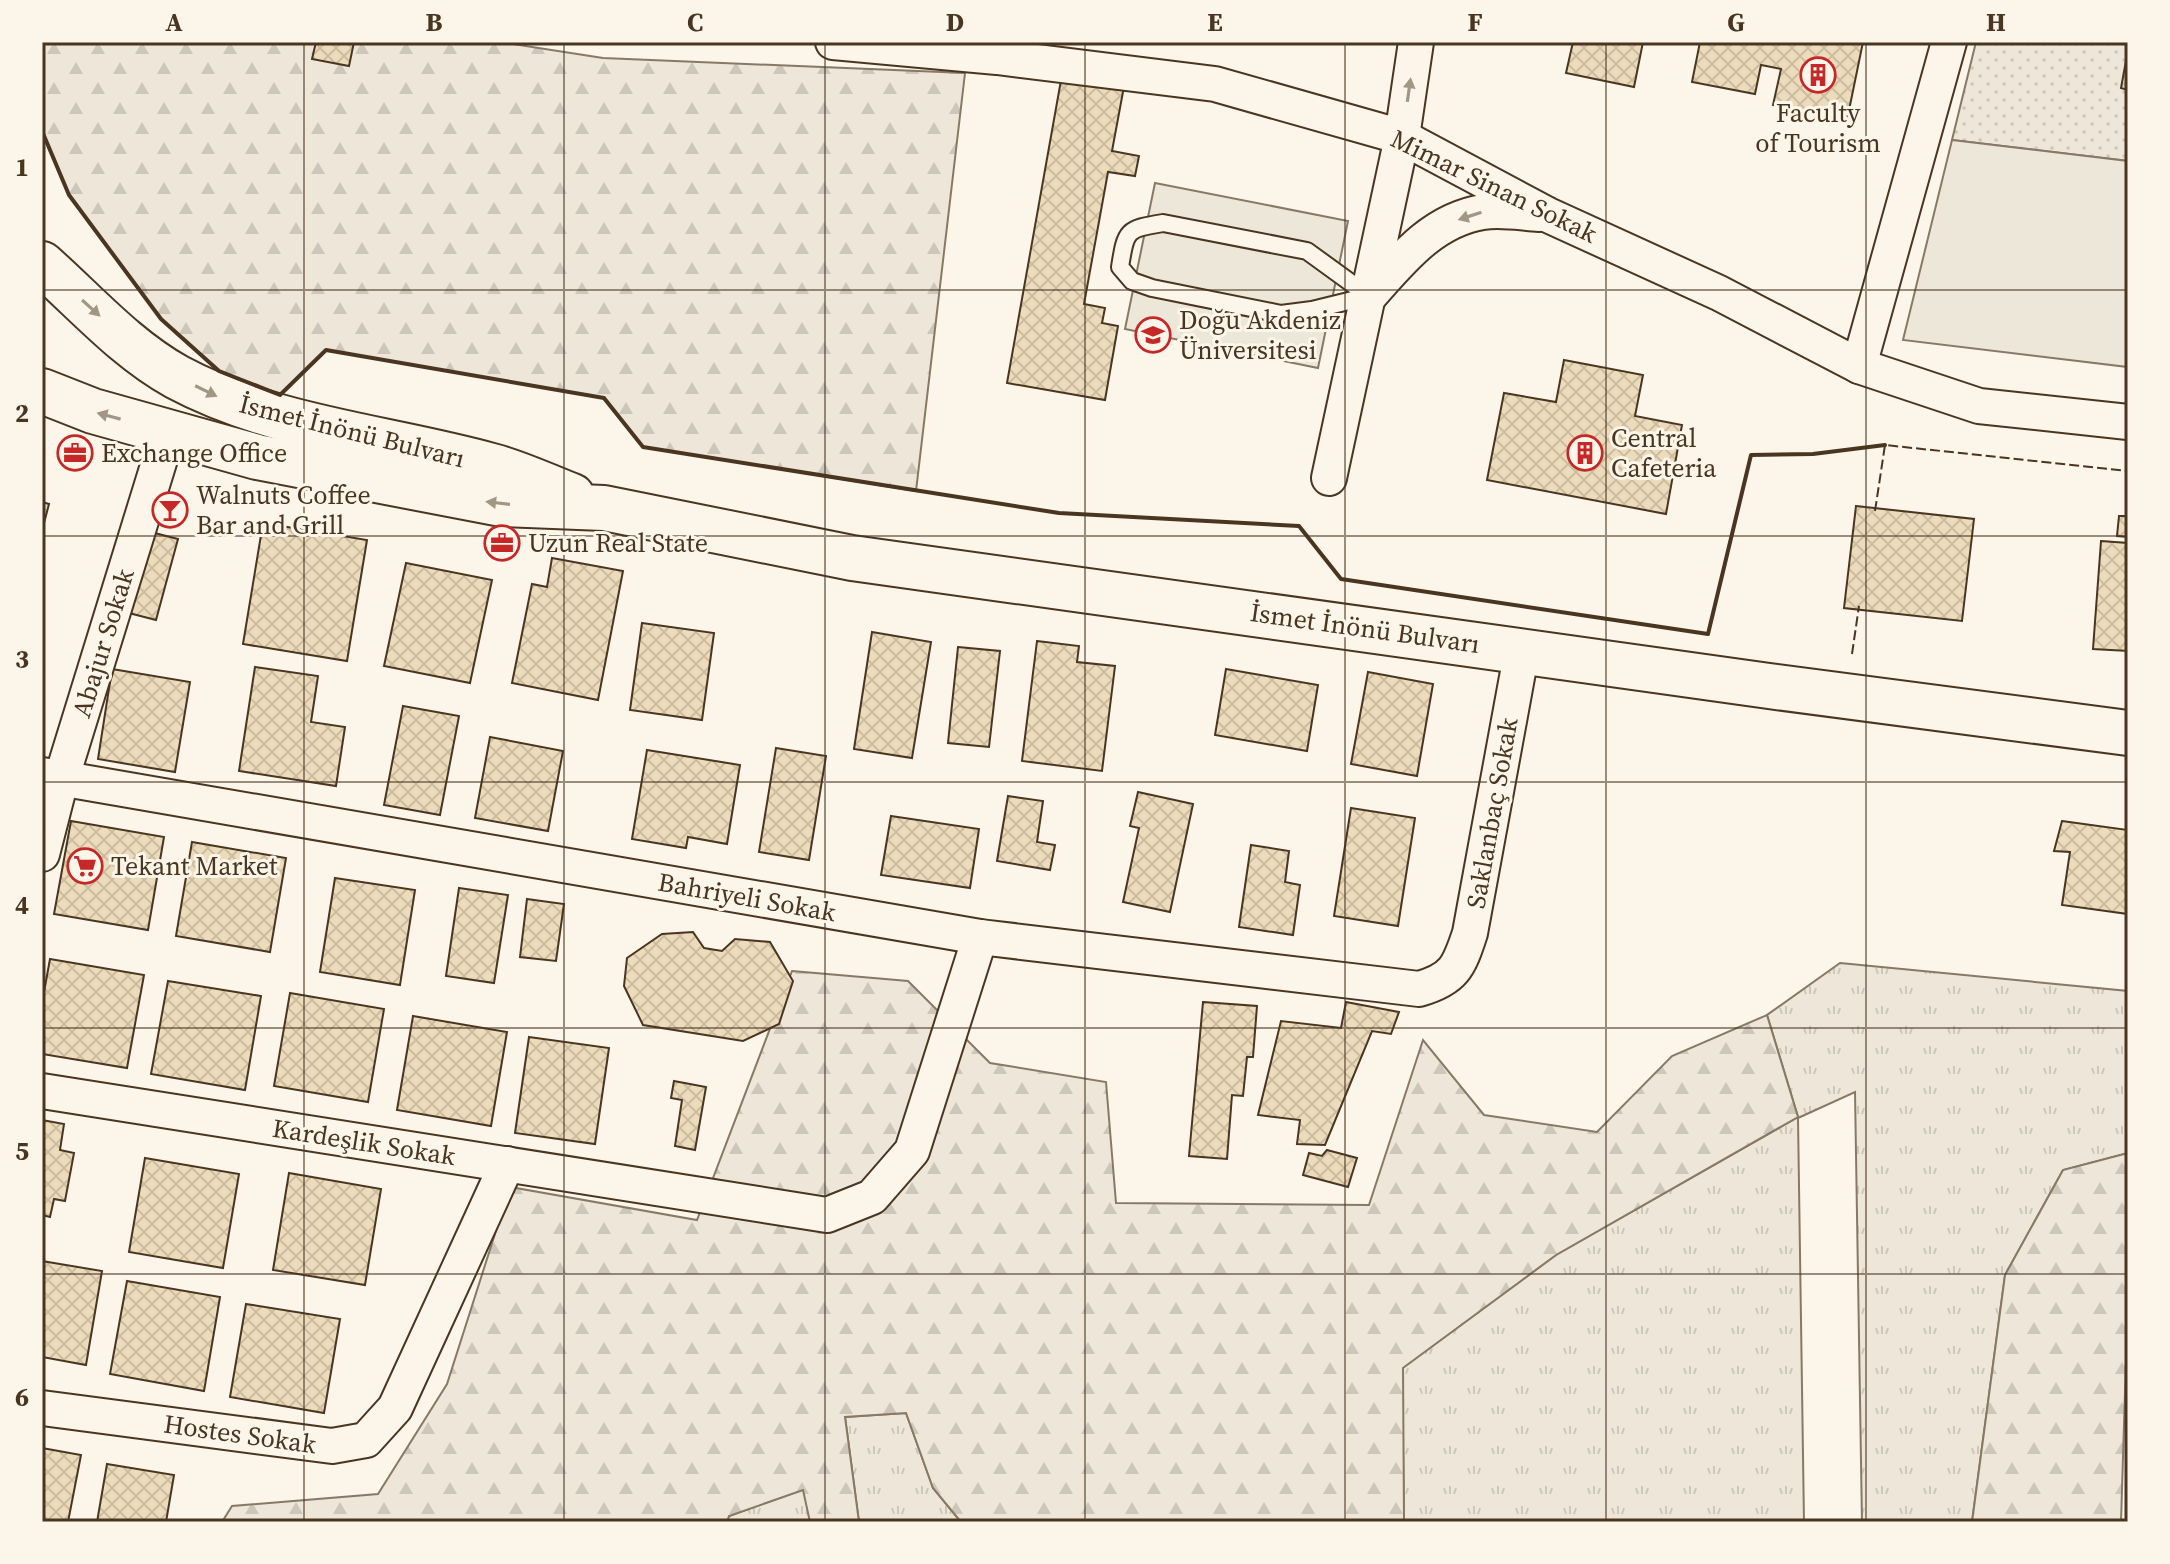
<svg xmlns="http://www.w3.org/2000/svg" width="2170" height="1564" font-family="'Source Serif 4',serif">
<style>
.grass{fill:url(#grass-tufts);stroke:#887966;stroke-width:2}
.forest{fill:url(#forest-firs);stroke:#887966;stroke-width:2}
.garden{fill:url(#garden-dots);stroke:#887966;stroke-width:2}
.parking{fill:#ede7d9;stroke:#887966;stroke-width:2}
.building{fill:url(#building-cross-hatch);stroke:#4a3520;stroke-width:2}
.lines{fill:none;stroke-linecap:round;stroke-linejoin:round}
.service-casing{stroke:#4a3520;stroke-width:20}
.minor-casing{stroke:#4a3520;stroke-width:38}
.primary-casing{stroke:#4a3520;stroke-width:48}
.service{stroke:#fbf6e9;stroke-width:16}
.minor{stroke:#fbf6e9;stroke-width:34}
.primary{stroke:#fbf6e9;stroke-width:44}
.fence{stroke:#4a3520;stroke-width:2;stroke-dasharray:10 4;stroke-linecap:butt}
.wall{stroke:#4a3520;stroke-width:4}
.oneway{fill:#a29684}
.grid{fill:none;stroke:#4a3520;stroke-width:2;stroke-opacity:0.55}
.labels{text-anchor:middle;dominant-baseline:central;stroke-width:6;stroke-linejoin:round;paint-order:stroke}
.poi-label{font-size:26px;fill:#4a3520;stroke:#fbf6e9;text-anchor:start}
.street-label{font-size:26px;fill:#4a3520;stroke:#fbf6e9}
.neatline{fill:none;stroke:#4a3520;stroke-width:3}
.grid-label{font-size:26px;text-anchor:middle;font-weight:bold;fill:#4a3520}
</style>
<defs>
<pattern id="grass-tufts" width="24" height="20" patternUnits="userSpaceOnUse" patternTransform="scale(2)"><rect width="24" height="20" fill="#ede6d9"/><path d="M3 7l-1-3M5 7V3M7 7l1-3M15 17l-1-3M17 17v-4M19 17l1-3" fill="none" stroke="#cdc6ba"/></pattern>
<pattern id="forest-firs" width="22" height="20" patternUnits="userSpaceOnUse" patternTransform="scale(2)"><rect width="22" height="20" fill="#ede6d9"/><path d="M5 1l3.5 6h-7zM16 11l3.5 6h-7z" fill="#cdc6ba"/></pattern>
<pattern id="garden-dots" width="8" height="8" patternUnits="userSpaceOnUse" patternTransform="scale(2)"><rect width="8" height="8" fill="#ede6d9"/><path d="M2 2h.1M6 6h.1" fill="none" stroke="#cdc6ba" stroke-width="1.8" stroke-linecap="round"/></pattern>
<pattern id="building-cross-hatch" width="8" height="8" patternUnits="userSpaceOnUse" patternTransform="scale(2)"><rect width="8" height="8" fill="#ecdcbc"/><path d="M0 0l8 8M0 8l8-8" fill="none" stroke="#ccbda1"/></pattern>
</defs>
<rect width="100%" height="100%" fill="#fbf6e9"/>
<g class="grass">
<polygon points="1840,963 2128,991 2128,1153 2063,1170 2005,1275 1972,1522 1862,1522 1855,1092 1798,1118 1804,1522 1404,1522 1402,1368 1556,1255 1798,1117 1767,1015"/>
<polygon points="906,1413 933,1488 961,1522 859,1522 845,1417"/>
<polygon points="804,1489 810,1522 727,1522 729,1516"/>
</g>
<g class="forest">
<polygon points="42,42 500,42 603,58 965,73 916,491 643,447 603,398 326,350 280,395 219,371 161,319 69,195 42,131"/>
<polygon points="792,971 908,981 990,1063 1106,1082 1116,1203 1369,1205 1423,1040 1484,1115 1597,1132 1672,1056 1767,1015 1798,1117 1556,1255 1403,1368 1404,1522 961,1522 933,1488 906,1413 845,1417 859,1522 810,1522 803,1490 729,1516 727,1522 222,1522 232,1506 378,1494 447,1384 510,1187 697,1220"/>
<polygon points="2128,1153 2128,1295 2121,1522 1972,1522 2005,1275 2063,1170"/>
</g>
<polygon class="garden" points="1976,42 2128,42 2128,161 1952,140"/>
<g class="parking">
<polygon points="1952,140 2128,161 2128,367 1903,340"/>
<polygon points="1155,183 1348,221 1318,368 1125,329"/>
</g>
<g class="building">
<polygon points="316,42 354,42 349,66 312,59"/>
<polygon points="1573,42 1643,42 1634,87 1566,73"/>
<polygon points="1700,42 1863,42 1847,120 1773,105 1781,69 1761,65 1755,94 1692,82"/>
<polygon points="2128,50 2128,90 2121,88"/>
<polygon points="1063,69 1125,81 1112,151 1139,156 1135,176 1108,172 1084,304 1105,308 1102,323 1118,326 1105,400 1007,383"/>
<polygon points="1564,360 1643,375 1635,416 1682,425 1666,514 1487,480 1504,393 1556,402"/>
<polygon points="42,502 49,504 42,531"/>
<polygon points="1856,506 1974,519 1962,621 1844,608"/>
<polygon points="2119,516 2128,516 2128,537 2117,536"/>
<polygon points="263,523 367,540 347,661 243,644"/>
<polygon points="143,530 178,539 156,620 121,611"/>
<polygon points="2101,541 2128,543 2128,651 2093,649"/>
<polygon points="552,558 623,571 598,700 512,683 532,584 547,587"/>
<polygon points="406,563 492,580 470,683 384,666"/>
<polygon points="642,623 714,633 702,720 630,710"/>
<polygon points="872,632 931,642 912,758 854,749"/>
<polygon points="1037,641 1079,646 1077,662 1115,666 1102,771 1022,761"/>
<polygon points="958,647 1000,651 989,747 948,743"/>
<polygon points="255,667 318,676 311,722 345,727 336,786 239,771"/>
<polygon points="112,669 190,682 175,772 98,759"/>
<polygon points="1226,669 1318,685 1307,751 1215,735"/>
<polygon points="1368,672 1433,684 1417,776 1351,764"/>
<polygon points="403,706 459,716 440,815 384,805"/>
<polygon points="490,737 563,751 548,831 475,818"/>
<polygon points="776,748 826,756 809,860 759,852"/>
<polygon points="647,750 740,765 727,844 688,837 686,848 632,839"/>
<polygon points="1138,792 1193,804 1170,912 1123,902 1139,828 1130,826"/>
<polygon points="1008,796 1043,801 1037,842 1055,845 1050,870 997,861"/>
<polygon points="1351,808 1415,818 1398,926 1334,916"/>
<polygon points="891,816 979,829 970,888 881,875"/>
<polygon points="71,821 164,837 148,930 54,914"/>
<polygon points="2062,821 2128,830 2128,914 2062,905 2070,852 2054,851"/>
<polygon points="192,842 286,858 270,952 176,936"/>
<polygon points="1251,845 1289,851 1285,882 1300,885 1293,935 1239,927"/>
<polygon points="335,878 415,890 400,985 320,972"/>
<polygon points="459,888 508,895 494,983 446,976"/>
<polygon points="527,899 564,904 556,961 520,957"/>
<polygon points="693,932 704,948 722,951 735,939 770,942 793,981 779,1024 743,1041 643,1025 624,986 627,958 662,934"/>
<polygon points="50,959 144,975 127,1068 42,1054 42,1003"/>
<polygon points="168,981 261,996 245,1090 151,1074"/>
<polygon points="290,993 384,1009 368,1102 274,1086"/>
<polygon points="1203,1002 1257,1006 1253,1057 1247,1057 1243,1096 1232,1095 1227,1159 1189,1156"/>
<polygon points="1346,1002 1399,1012 1391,1034 1372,1031 1325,1145 1297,1144 1300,1120 1258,1115 1281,1021 1341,1028"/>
<polygon points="413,1016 507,1032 491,1126 397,1110"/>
<polygon points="529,1037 609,1048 595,1144 515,1133"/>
<polygon points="674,1081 706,1087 695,1150 675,1146 682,1100 671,1098"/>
<polygon points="42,1120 64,1124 60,1150 74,1153 65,1201 54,1199 50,1217 42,1215"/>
<polygon points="1327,1150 1357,1158 1348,1187 1303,1175 1309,1153 1322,1156"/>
<polygon points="145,1158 239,1174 223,1268 129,1252"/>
<polygon points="289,1173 381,1189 365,1285 273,1270"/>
<polygon points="42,1261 102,1271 86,1365 42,1357"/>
<polygon points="127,1281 220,1297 204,1391 110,1374"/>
<polygon points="246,1304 340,1319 324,1413 230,1397"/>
<polygon points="42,1448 81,1455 68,1522 42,1522"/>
<polygon points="107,1464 174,1475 166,1522 97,1522"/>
</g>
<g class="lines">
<defs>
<path id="service" d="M1163,223L1307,251L1369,296L1312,310L1281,314L1152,288L1132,281L1120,267C1126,230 1126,229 1163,223Z"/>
<g id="minor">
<polyline points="833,42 997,57 1215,84 1402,137 1548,215 1719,293 1859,366 1979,406 2128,422"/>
<path d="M1371,294C1402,259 1433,220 1483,212C1501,209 1522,213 1539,214"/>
<polyline points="1859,366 1949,42"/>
<polyline points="1329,478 1402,137 1416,42"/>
<path d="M42,775L980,937L1419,989C1454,979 1459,967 1470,933L1522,650"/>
<polyline points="42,854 61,780 168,433"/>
<polyline points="42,1091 827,1215 872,1197 912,1151 980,937"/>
<polyline points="42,1408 332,1446 366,1440 395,1408 507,1164"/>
</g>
<g id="primary">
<path d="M42,264C85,302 126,349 177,377C274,429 388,437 492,466C519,473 546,486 572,496"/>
<polyline points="42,391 93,411 257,457 501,504 604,508 852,558 1769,686 2128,733"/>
</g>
</defs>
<use href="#service" class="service-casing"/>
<use href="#minor" class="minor-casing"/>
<use href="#primary" class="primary-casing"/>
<use href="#service" class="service"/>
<use href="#minor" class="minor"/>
<use href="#primary" class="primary"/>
<g class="fence">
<polyline points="1875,511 1885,445 2128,471"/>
<polyline points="1852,654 1859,606"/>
</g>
<polyline class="wall" points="42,131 69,195 161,319 219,371 280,395 326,350 604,398 643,447 1059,513 1299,526 1341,579 1708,634 1751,455 1813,454 1885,445"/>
</g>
<defs><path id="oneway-solid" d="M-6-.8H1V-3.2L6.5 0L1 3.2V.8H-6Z" transform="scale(2)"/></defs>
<g class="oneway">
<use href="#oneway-solid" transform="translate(1409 90) rotate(-82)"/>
<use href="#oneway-solid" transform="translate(1470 216) rotate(162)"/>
<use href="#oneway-solid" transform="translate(91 308) rotate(42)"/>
<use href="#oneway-solid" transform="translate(206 391) rotate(26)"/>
<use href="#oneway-solid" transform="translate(109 416) rotate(-165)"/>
<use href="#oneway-solid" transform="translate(498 503) rotate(-173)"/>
</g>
<path class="grid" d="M304,42V1522M564,42V1522M825,42V1522M1085,42V1522M1345,42V1522M1606,42V1522M1866,42V1522M42,290H2128M42,536H2128M42,782H2128M42,1028H2128M42,1274H2128"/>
<defs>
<symbol id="building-ring" viewBox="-11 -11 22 22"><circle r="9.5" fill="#fbf6e9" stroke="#c62828" stroke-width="1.5"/><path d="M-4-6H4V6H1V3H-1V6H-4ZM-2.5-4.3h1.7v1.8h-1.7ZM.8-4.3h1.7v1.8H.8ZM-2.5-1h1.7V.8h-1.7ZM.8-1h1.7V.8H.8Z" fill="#c62828"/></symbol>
<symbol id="university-ring" viewBox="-11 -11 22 22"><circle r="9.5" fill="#fbf6e9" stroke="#c62828" stroke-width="1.5"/><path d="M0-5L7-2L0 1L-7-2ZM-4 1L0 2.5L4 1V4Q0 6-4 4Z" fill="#c62828"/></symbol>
<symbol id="office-ring" viewBox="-11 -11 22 22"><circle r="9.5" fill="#fbf6e9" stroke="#c62828" stroke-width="1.5"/><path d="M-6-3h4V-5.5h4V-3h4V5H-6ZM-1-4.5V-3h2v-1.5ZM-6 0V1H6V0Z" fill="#c62828"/></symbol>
<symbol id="bar-ring" viewBox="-11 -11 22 22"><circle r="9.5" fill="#fbf6e9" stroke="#c62828" stroke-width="1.5"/><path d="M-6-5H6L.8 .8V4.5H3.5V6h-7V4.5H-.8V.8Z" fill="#c62828"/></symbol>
<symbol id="supermarket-ring" viewBox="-11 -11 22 22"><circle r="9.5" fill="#fbf6e9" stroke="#c62828" stroke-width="1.5"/><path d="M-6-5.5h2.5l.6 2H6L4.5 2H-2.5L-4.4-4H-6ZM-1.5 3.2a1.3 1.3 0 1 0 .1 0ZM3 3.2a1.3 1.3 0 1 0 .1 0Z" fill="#c62828"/></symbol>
</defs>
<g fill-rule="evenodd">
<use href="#building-ring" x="1798" y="55" width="40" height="40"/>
<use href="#university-ring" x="1133" y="315" width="40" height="40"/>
<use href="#office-ring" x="55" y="433" width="40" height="40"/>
<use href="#building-ring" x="1565" y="433" width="40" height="40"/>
<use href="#bar-ring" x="150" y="490" width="40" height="40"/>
<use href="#office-ring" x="482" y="523" width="40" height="40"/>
<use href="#supermarket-ring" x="65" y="846" width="40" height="40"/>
</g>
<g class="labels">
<g class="poi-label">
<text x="1818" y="113" text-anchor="middle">Faculty<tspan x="1818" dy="30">of Tourism</tspan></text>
<text x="1179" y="320">Doğu Akdeniz<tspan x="1179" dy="30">Üniversitesi</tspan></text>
<text x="1611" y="438">Central<tspan x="1611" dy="30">Cafeteria</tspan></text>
<text x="101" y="453">Exchange Office</text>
<text x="196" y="495">Walnuts Coffee<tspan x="196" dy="30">Bar and Grill</tspan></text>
<text x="528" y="543">Uzun Real State</text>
<text x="111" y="866">Tekant Market</text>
</g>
<g class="street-label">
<text transform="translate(1494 186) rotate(26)">Mimar Sinan Sokak</text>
<text transform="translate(352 431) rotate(14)">İsmet İnönü Bulvarı</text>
<text transform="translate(1365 628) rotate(8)">İsmet İnönü Bulvarı</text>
<text transform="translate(103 643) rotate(-73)">Abajur Sokak</text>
<text transform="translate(1492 813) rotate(-80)">Saklanbaç Sokak</text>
<text transform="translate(747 897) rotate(10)">Bahriyeli Sokak</text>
<text transform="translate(364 1142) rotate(9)">Kardeşlik Sokak</text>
<text transform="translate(240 1434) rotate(8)">Hostes Sokak</text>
</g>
</g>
<rect width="2170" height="1564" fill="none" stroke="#fbf6e9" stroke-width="88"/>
<rect x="44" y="44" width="2082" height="1476" class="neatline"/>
<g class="grid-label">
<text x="174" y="31">A</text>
<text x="434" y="31">B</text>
<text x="695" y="31">C</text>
<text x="955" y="31">D</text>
<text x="1215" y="31">E</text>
<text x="1475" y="31">F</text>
<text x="1736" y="31">G</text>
<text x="1996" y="31">H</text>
<text x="22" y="176">1</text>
<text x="22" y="422">2</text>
<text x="22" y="668">3</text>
<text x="22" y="914">4</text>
<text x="22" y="1160">5</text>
<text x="22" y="1406">6</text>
</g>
</svg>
